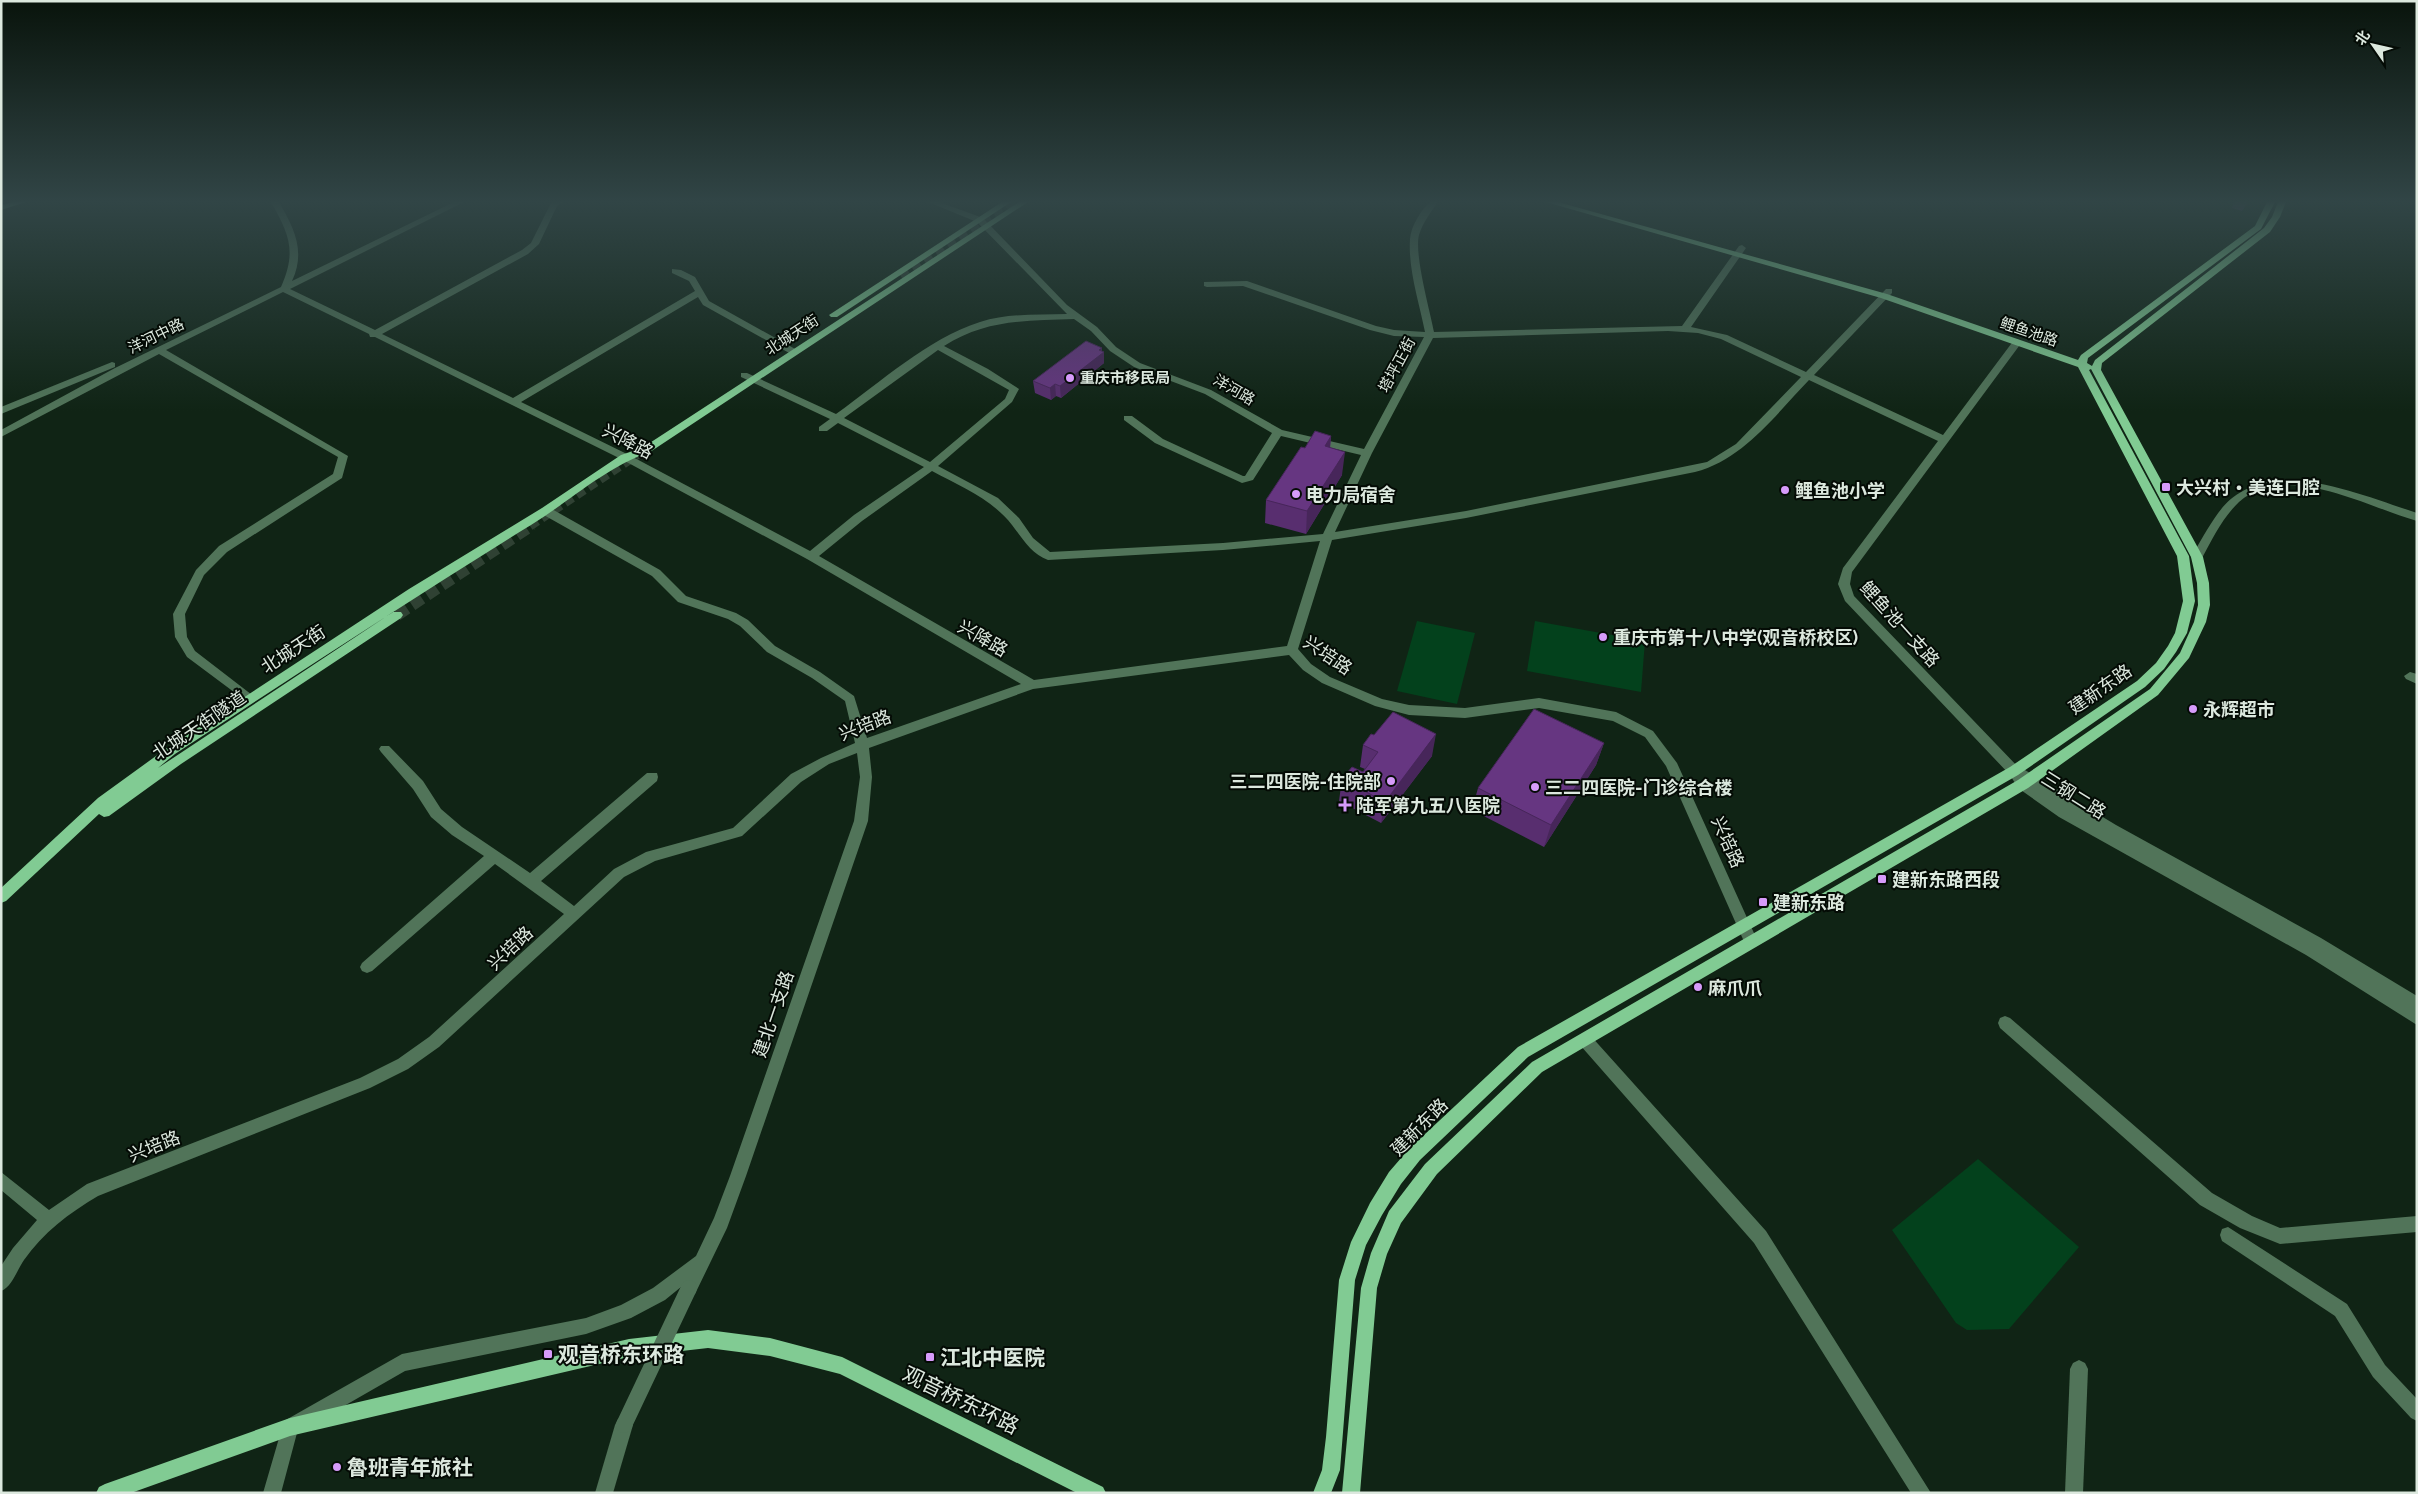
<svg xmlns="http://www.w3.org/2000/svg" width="2418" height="1494" font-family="Raleway,'Noto Sans SC',sans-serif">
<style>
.green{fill:#03411c}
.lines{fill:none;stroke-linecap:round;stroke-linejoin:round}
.major-tunnel-far1{stroke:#2f4133;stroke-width:9;stroke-dasharray:9 5;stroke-linecap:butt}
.major-tunnel{stroke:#2f4133;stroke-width:12;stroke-dasharray:12 6;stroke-linecap:butt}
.minor{fill:#517459;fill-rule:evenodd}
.major{fill:#81cb93;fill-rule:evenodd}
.minor-bridge{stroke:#517459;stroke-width:16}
.wall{fill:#582e6f}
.shaded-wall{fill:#47265a}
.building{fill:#663681;stroke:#47265a}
.poi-dot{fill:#d69bfa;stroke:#040b05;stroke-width:2}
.labels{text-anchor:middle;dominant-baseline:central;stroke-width:4;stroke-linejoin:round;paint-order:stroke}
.far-street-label{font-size:15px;fill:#dce8de;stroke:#040b05}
.far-poi-label{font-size:15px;font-weight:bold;fill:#dce8de;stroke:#040b05;text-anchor:start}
.street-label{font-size:18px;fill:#dce8de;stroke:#040b05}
.poi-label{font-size:18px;font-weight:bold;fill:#dce8de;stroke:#040b05;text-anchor:start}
.near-poi-label{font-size:21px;font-weight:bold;fill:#dce8de;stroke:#040b05;text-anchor:start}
.near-street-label{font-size:21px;fill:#dce8de;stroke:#040b05}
</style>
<rect width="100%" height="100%" fill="#102415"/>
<g class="green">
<polygon points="1417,621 1475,633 1457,704 1397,691"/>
<polygon points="1535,621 1645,641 1641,692 1527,671"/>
<polygon points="1978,1159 2079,1247 2009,1329 1967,1330 1956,1323 1892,1230"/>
</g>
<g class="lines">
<g class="major-tunnel-far1">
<polyline points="902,278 1017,202"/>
<polyline points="530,526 640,453"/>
</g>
<polyline class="major-tunnel" points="397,615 532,525"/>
<g class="minor">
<path d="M271,202H279C294,228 306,251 292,281L454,202H464L290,289L375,330L522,250L531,243L551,203L563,202L557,206L539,244L528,254L382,334L513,398L695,291L689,281L672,273V269L681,270L695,277L709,301L797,350V354H791L703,305L698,297L521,402L629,455L810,551L854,515L924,467L838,423L827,431H819V427L830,419L741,377V373H747L836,414C881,382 927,339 980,322C1008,313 1039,315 1067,314L977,222L928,202H939L983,218L1067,305L1097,327L1116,347L1140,363L1211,390L1282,430L1364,449L1424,337L1394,336L1370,330L1243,286L1207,287L1204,286V282L1247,281L1376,326L1394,330L1425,332C1419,302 1408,269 1410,239C1411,226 1421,210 1430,202H1438C1431,212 1423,222 1419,235C1414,254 1430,311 1434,332L1682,326L1739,246L1742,245L1746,248L1691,327L1727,335L1806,372L1886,289H1892V293L1814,375L1943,435L2014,340L2017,339L2022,342L1852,572L1850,584L1854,596L2020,769L2025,770L2116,825L2321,938L2417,996V1025L2306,955L2059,817L2018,788L2010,775L1845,601L1838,584L1843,568L1938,441L1809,380C1775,415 1744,459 1695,472L1466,518L1332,540L1298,649L1311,664L1330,677L1382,699L1409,705L1465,708L1539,698L1616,712L1653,731L1677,763L1758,942L1756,946L1751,948L1746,946L1666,766L1645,737L1613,721L1539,708L1465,718L1409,715L1375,706L1322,683L1303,670L1289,655L1033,689L869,748L872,777L868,821L746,1176L727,1228L695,1294L689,1296L683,1294L681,1287L665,1300L631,1318L586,1334L405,1371L297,1433L281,1493H263L284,1421L402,1354L586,1318L621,1305L653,1288L696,1256L714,1218L730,1176L854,821L860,777L857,753L829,764L801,782L742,836L655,861L624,877L439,1047L408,1069L370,1088L98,1196C69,1213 43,1233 24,1260C17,1270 12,1287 1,1291V1266L13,1248L37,1220L1,1190V1172L49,1210L87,1184L360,1078L398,1059L429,1037L564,914L495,864L372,971L367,973L362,971L360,967L362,963L484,856L452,835L431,817L413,789L381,752L379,749L381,746H389L423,781L441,809L462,827L530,873L647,773H657L658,777L657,781L541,881L574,906L614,869L646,852L733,828L791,774L821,758L855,743L845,701L812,678L767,652L740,626L728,619L678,602L652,576L542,514L541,511L542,508H550L660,570L686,596L736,613L748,620L775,646L820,672L854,696L867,738L1021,684L807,559L621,459L375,337H370L369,334L283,292L166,350L348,456L342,478L227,552L204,575L185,614L187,637L195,651L256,698L250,703L246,701L187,657L175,637L173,614L196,570L219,546L333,474L338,457L159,354L1,437V430L115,368L281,287C297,251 289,234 271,202ZM1074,319L1091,331L1110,351L1134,367L1205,394L1272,433L1245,476H1243L1163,439L1132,416H1124V420L1155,443L1242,483L1253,480L1281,436L1361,455L1323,534L1223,543L1050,552L1033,538L1019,518L998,498L938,466L1012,402L1019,389L988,369L944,346C986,319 1026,321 1074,319ZM1668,331L1698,333L1721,339L1801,377L1736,444L1707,462L1466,511L1335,532L1372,453L1433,338ZM938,350L1009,390L1005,399L930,462L844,418ZM932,471C960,486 992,499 1012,525C1022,538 1032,555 1048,560L1223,550L1320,541L1287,646L1034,680L819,556L862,521Z"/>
<polygon points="112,362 115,363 115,367 1,414 1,407"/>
<path d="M2282,479C2330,481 2372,498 2417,513V521C2367,507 2285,460 2239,502C2222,518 2212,540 2201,560H2193L2191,557C2219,511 2225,488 2282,479Z"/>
<polygon points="2410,672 2417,674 2417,684 2406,679 2404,676"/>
<polygon points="2005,1016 2010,1018 2212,1193 2252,1216 2280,1228 2417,1216 2417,1232 2280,1244 2240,1228 2200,1205 2000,1028 1998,1023 2000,1018"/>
<polygon points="1585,1033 1590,1035 1766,1231 1931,1493 1911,1493 1754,1243 1580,1045 1578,1040 1580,1035"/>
<polygon points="2228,1227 2347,1304 2385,1365 2417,1399 2417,1421 2411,1418 2373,1377 2335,1316 2222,1241 2220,1235 2222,1229"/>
<polygon points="2079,1360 2085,1363 2088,1369 2083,1493 2065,1493 2070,1369 2073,1363"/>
<polygon points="624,1416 630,1419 633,1425 613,1493 595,1493 615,1425 618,1419"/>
</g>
<g class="major">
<polygon points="14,202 26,202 1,210 1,205"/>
<polygon points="1002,202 1011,202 837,317 831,317 829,315"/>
<path d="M1019,202H1028L650,452C606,467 570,501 531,525C411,599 293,677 175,754L158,768L393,612H401L403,615L401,618L181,764L109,816L104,817L99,814L6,901L1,903V888L98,798L167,748L409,589L542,508L621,455L642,448Z"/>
<polygon points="1546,202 1558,202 1887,294 2078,360 2081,355 2255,226 2267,202 2275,202 2261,229 2088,358 2087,363 2092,366 2095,360 2264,228 2272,217 2278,202 2286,202 2280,217 2270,232 2102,363 2101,370 2203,557 2209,583 2210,605 2206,622 2189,658 2158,695 2028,788 1542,1072 1437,1174 1401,1223 1387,1254 1377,1288 1360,1493 1342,1493 1361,1288 1371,1253 1389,1211 1425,1164 1532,1062 2018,780 2150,689 2180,653 2194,622 2198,605 2197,583 2191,557 2091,369 2089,370 2189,556 2195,601 2187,633 2176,652 2164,669 2145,687 2018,775 1528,1057 1420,1160 1401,1184 1382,1215 1366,1245 1355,1280 1340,1470 1331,1493 1313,1493 1322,1470 1326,1437 1339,1280 1351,1242 1370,1203 1389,1172 1408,1150 1518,1047 2010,767 2137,681 2156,663 2168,646 2175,633 2183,601 2177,556 2078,367 1881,298"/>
<polygon points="708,1330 770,1338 842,1357 1103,1487 1106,1493 1077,1493 840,1374 770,1356 708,1348 629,1357 290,1436 131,1493 96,1493 99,1487 105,1484 290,1418 629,1339"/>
</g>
<polyline class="minor-bridge" points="624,1425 689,1288"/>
</g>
<g class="wall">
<polygon points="2234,202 2248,202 2242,211 2232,208"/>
<polygon points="1102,351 1104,363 1061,398 1056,396 1051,400 1035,393 1033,381"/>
<polygon points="1331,436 1330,448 1342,475 1306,534 1265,523 1266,500 1305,448"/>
<polygon points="1604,743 1596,765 1544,847 1472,810 1478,788"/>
<polygon points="1363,745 1432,756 1381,823 1339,801 1342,779 1363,772 1365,769 1360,767"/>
</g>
<g class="shaded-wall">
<polygon points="1102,348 1102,353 1104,352 1104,363 1061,398 1060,386"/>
<polygon points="1055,384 1056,396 1051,400 1050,388"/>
<polygon points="1331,436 1329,459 1325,446"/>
<polygon points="1345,452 1342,475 1306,534 1307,511"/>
<polygon points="1436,734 1432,756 1381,823 1385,802"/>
<polygon points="1604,743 1596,765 1544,847 1551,825"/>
</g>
<g class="building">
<polygon points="2240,202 2248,202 2247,204"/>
<polygon points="1086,341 1102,348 1099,350 1104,352 1060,386 1055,384 1050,388 1033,381"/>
<polygon points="1315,431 1331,436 1325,446 1345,452 1307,511 1266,500 1301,447 1305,448"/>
<polygon points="1534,709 1604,743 1551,825 1478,788"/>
<polygon points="1393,712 1436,734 1385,802 1342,779 1352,767 1363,772 1378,752 1363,745 1371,734 1374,735"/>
</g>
<linearGradient id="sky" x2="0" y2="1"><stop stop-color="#09140c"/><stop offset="0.49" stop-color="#314546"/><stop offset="1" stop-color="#314546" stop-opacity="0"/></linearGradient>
<rect width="2418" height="411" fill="url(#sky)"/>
<g class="poi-dot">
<circle cx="1070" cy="378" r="5"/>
<rect x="2161" y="482" width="10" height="10" rx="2.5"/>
<circle cx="1785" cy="490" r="5"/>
<circle cx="1296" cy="494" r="5"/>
<circle cx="1603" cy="637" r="5"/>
<circle cx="2193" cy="709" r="5"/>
<circle cx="1391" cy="781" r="5"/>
<circle cx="1535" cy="787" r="5"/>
<path d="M1342.5 797.5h5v5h5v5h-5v5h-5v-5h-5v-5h5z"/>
<rect x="1877" y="874" width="10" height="10" rx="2.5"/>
<rect x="1758" y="897" width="10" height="10" rx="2.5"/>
<circle cx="1698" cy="987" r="5"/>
<rect x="543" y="1349" width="10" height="10" rx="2.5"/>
<rect x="925" y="1352" width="10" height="10" rx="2.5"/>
<circle cx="337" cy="1467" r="5"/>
</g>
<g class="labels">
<g class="far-street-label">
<text transform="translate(2029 332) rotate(19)">鲤鱼池路</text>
<text transform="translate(792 335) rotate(-33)">北城天街</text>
<text transform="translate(156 336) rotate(-26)">洋河中路</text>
<text transform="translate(1397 365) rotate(-62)">塔坪正街</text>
<text transform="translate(1234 390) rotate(30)">洋河路</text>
</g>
<g class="far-poi-label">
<text x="1080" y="378">重庆市移民局</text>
</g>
<g class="street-label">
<text transform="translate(628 441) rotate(27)">兴降路</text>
<text transform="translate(1900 624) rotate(48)">鲤鱼池一支路</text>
<text transform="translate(983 638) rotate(30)">兴降路</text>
<text transform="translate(293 649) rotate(-33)">北城天街</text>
<text transform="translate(1328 655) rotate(34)">兴培路</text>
<text transform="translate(2100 689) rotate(-35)">建新东路</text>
<text transform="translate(199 725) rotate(-34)">北城天街隧道</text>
<text transform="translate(865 725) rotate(-21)">兴培路</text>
<text transform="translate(2074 795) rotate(32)">三钢二路</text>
<text transform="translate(1728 842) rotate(66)">兴培路</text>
<text transform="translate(510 948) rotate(-43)">兴培路</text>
<text transform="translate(773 1014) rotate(-71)">建北一支路</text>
<text transform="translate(1419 1127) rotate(-45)">建新东路</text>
<text transform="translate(154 1146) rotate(-22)">兴培路</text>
</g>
<g class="poi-label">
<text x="2176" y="487">大兴村‧美连口腔</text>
<text x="1795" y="490">鲤鱼池小学</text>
<text x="1306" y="494">电力局宿舍</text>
<text x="1613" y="637">重庆市第十八中学(观音桥校区)</text>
<text x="2203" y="709">永辉超市</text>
<text x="1381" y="781" text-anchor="end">三二四医院-住院部</text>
<text x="1545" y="787">三二四医院-门诊综合楼</text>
<text x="1356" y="805">陆军第九五八医院</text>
<text x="1892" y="879">建新东路西段</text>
<text x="1773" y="902">建新东路</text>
<text x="1708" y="987">麻爪爪</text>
</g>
<g class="near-poi-label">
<text x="558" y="1354">观音桥东环路</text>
<text x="940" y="1357">江北中医院</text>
<text x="347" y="1467">魯班青年旅社</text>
</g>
<g class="near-street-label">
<text transform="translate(961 1400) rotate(26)">观音桥东环路</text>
</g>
</g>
<rect width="2418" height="1494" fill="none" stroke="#dce8de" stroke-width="5"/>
<g transform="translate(2373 45) rotate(304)" stroke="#040b05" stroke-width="4" paint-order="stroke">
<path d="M0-4L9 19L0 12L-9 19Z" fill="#dce8de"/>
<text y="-8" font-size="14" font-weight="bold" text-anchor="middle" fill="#dce8de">北</text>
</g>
</svg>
